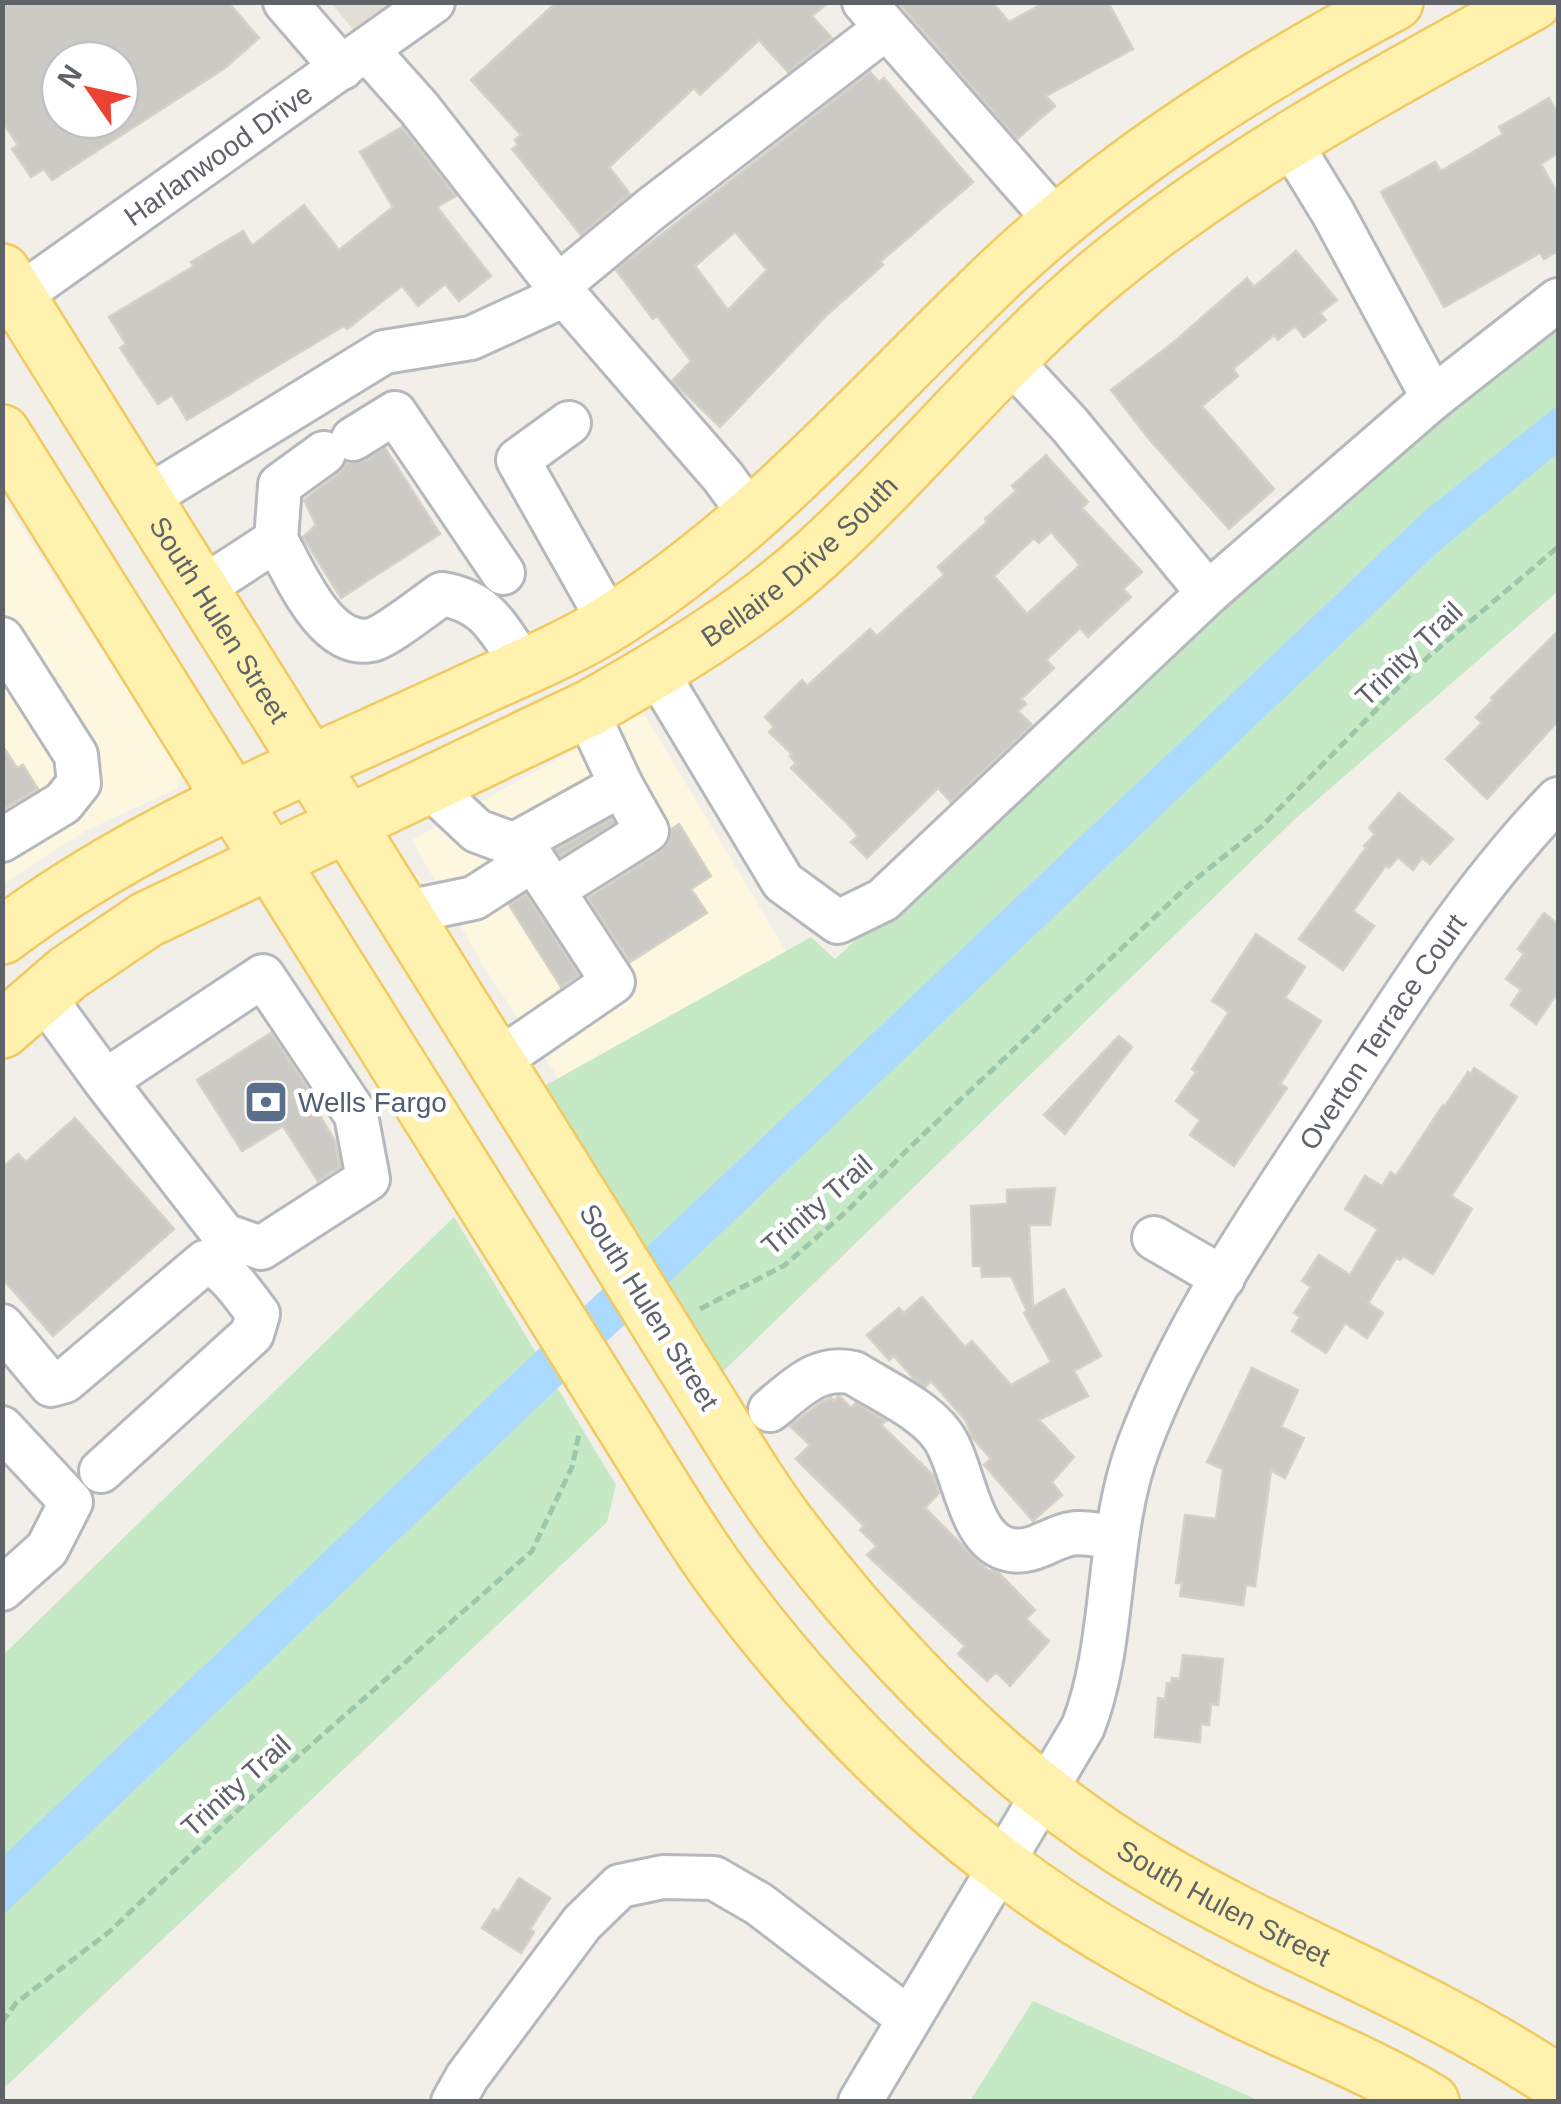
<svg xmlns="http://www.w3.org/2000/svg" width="1561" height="2104" font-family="Helvetica,sans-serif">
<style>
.commercial{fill:#fef7e0}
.education{fill:#e1ded6}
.green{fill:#c5e8c5}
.water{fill:#aadaff}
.building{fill:#cccac5;stroke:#d6d1c6;stroke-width:2.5;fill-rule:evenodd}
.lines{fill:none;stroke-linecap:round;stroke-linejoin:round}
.minor-casing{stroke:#b5b8bc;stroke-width:48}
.major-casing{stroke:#f2c960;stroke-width:60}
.path{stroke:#9cc7a9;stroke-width:5;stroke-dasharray:10 5;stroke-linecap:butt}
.minor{stroke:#fff;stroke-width:42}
.major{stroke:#fff2af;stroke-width:55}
.major-bridge-casing{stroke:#f2c960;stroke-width:60;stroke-linecap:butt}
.major-bridge{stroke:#fff2af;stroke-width:55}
.labels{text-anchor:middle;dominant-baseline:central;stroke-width:9;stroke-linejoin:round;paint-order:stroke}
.street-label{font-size:28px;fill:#5f6368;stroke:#fff}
.service-label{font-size:28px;fill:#4e5e75;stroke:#fff;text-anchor:start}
</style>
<rect width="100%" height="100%" fill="#f1efe8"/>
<g class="commercial">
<polygon points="2,497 182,773 178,788 85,831 3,884"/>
<polygon points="643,712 787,953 559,1079 484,967 412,840"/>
</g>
<polygon class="education" points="331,3 398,3 357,34"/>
<g class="green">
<polygon points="1558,315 1558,591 1295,819 715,1379 539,1089 811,937 835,959 1282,548"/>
<polygon points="454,1217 616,1485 607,1522 3,2089 3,1655"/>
<polygon points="1033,2001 1260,2101 970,2101"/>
</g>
<polygon class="water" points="1558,405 1558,453 1440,550 3,1915 3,1856 1426,510"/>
<g class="building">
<path d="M2,2H228L259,38L225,68L52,180L44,169L31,177L12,149L18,145L2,121ZM60,60H120V120H60Z"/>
<polygon points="557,2 829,2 812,16 832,38 788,72 759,40 700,95 694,88 609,167 630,194 581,235 512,149 518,145 515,140 521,135 471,80"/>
<polygon points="898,2 992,2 1009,22 1046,2 1108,2 1133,49 1046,96 1055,106 1017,139"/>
<path d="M870,72L879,82L884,78L973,182L880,262L883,265L829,313L720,427L672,381L691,361L657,316L653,319L616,270ZM735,232L767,270L728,310L695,266Z"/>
<polygon points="1549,98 1558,114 1558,153 1541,164 1558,194 1558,251 1544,259 1540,253 1444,307 1381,192 1435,162 1441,171 1503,134 1499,127"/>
<polygon points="402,127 456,196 437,207 491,276 459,301 445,284 418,306 402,286 347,329 344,326 187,420 172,395 158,404 120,348 126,344 109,317 194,266 191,262 243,231 252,246 304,205 339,250 393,207 360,152"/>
<polygon points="1296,251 1337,300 1320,313 1326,320 1304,337 1295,326 1278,340 1274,335 1233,369 1238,376 1202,406 1274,489 1229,529 1149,439 1111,390 1174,342 1247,278 1254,287"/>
<polygon points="385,448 440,534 341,598 303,537 316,525 304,500 339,473 347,463 365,461"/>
<path d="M1046,455L1088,502L1082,508L1142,572L1123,589L1131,597L1088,637L1080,628L1046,660L1054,668L1021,699L1026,704L1018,711L1032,725L951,802L938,788L867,858L851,842L858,836L847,823L791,768L796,763L790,756L792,754L769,732L774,727L765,717L802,680L807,686L870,629L877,636L944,575L938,567L987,522L985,519L1016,491L1012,486ZM1051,532L1080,565L1027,614L994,576L1034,538L1039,543Z"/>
<polygon points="1558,631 1558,721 1487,799 1446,759 1482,723 1476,717 1493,700 1491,698"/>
<polygon points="2,745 17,768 23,765 38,789 2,810"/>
<polygon points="1399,793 1453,839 1430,864 1422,858 1413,870 1398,857 1389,868 1386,865 1353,911 1374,926 1343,970 1299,939 1366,848 1364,846 1375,834 1369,828"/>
<polygon points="611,819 614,823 560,856 556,850"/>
<polygon points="679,824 711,876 691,889 707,913 630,962 588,898 660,852 669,842 672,829"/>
<polygon points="526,894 579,975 561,987 509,905"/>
<polygon points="1544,913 1558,924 1558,992 1536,1024 1511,1005 1521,990 1506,979 1524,954 1518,949"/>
<polygon points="1256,934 1305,967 1285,998 1321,1021 1280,1084 1287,1088 1234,1166 1190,1135 1200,1120 1176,1101 1196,1072 1192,1069 1229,1012 1212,1001"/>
<polygon points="271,1033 318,1103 314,1106 335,1141 340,1167 318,1181 283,1126 242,1151 197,1080"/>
<polygon points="1119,1036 1132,1047 1065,1134 1044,1115"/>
<polygon points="1474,1068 1517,1097 1451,1196 1472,1209 1433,1274 1403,1256 1400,1260 1396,1258 1368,1303 1383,1313 1367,1338 1345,1323 1326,1353 1292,1331 1300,1317 1294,1313 1311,1287 1302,1281 1319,1255 1350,1275 1378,1229 1345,1209 1365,1176 1382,1186 1391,1172 1396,1176 1443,1105 1445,1106 1468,1072 1471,1074"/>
<polygon points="75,1118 174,1229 53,1336 2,1278 2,1168 18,1154 26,1162"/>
<polygon points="1055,1188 1050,1225 1029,1225 1033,1307 1064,1289 1101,1356 1074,1371 1088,1396 1039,1420 1074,1457 1052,1482 1062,1495 1033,1521 984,1465 991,1459 972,1437 966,1421 931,1381 925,1387 916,1381 894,1356 889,1360 867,1335 899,1308 904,1313 922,1297 965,1347 972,1341 1011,1385 1051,1362 1024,1313 1027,1311 1011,1276 982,1277 981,1266 973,1266 971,1206 1007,1204 1007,1190"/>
<polygon points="1252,1368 1298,1390 1281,1427 1304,1438 1285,1478 1271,1471 1255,1586 1246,1585 1243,1605 1180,1596 1182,1583 1176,1583 1185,1515 1216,1519 1223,1469 1207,1462"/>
<polygon points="839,1396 851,1408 856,1403 886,1421 881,1425 934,1476 939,1493 925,1508 979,1562 988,1570 997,1571 1035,1610 1026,1619 1049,1641 1010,1686 996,1672 987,1681 958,1654 965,1646 867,1555 877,1546 860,1530 864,1526 796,1459 810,1445 790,1426 821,1402 831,1398 834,1401"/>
<polygon points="1183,1655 1223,1659 1218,1705 1211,1704 1209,1725 1201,1724 1200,1742 1155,1737 1158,1698 1165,1699 1167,1683 1171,1683 1172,1678 1180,1679"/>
<polygon points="519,1878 550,1898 530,1929 534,1932 521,1953 482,1928 494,1909 498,1912"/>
</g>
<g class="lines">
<defs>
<g id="minor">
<polyline points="285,2 342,68"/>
<polyline points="864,2 1058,223"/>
<polyline points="368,51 419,108 565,295"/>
<polyline points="1289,141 1333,213 1433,398"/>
<polyline points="558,286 651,209 886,28"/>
<path id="s1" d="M2,308L433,2"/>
<polyline points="1009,359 1069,424 1208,593"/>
<polyline points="569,423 518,460 610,623"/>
<polyline points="353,439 395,413 503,573"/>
<polyline points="143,500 384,352 471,338 565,295 723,477 753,518"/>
<polyline points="276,540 280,485 324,453"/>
<path d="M201,589L276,540C295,573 325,649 371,640C386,637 427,604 442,594C489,602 498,630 524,666"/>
<polyline points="2,639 76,755 79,783 63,803 2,840"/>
<polyline points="656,671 783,882 838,922 883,900 1208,593 1433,398 1558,300"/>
<polyline points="429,786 477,831 526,849 613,982 495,1063"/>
<polyline points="513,845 621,785 586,710"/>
<polyline points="553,890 647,831 621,785"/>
<polyline points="402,913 474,898 533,860"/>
<polyline points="41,993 105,1081 224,1235 261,1248 368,1179 356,1115 263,976 105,1081"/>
<polyline points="1154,1238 1223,1278"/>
<path d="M2,1326L51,1385L65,1381L205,1262C227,1268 244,1296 258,1314L252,1334L101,1471"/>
<path d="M770,1410C796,1389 818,1364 854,1373C882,1391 922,1408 942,1435C965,1466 967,1543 1011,1550C1033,1554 1050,1538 1070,1534C1084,1531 1102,1536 1116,1538"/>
<polyline points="2,1428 71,1502 47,1549 2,1589"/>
<polyline points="453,2102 467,2077 582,1923 620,1886 663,1877 714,1878 759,1904 909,2019"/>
<path id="s2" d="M860,2102L1083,1727C1117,1639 1105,1535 1139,1445C1184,1325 1260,1216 1330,1110C1401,1001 1468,892 1558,799"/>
</g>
<g id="major">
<path id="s3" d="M2,272L590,1212"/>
<polyline points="2,433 528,1272"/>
<path d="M2,936C139,832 305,768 460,696C511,672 566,651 613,621C764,525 875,392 1004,270C1121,161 1254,77 1395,2"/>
<path id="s4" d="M2,1030L68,973L146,920L592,707C670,663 751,614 817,554C916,464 1000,357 1103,272C1234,164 1385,83 1533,2"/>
<path id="s5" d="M682,1361C720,1420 755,1483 798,1538C898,1667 1016,1788 1158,1870C1289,1947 1432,1998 1558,2083"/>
<path d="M620,1419C652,1470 683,1523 718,1572C827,1722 965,1856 1127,1948C1164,1969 1202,1990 1240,2009C1304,2040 1370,2065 1431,2102"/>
</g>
</defs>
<use href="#minor" class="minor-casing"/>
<use href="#major" class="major-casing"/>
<g class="path">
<polyline points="700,1309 785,1265 847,1211 910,1147 1191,883 1262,826 1428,657 1558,547"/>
<polyline points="2,2022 16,2003 109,1932 254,1795 532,1551 572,1467 579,1434"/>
</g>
<use href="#minor" class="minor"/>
<use href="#major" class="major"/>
<defs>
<g id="major-bridge">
<polyline points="590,1212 682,1361"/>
<polyline points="528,1272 620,1419"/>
</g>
</defs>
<use href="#major-bridge" class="major-bridge-casing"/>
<use href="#major-bridge" class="major-bridge"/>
</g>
<defs>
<symbol id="bank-square" viewBox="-11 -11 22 22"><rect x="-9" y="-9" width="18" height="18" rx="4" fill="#5c6f8a" stroke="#fff"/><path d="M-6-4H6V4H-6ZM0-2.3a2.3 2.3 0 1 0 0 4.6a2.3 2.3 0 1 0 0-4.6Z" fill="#fff"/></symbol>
</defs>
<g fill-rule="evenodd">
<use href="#bank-square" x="241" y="1077" width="50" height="50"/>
</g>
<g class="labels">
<g class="street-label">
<text stroke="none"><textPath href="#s1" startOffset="265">Harlanwood Drive</textPath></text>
<text stroke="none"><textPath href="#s4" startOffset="930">Bellaire Drive South</textPath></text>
<text stroke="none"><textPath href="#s3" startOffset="410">South Hulen Street</textPath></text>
<text transform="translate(1409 654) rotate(-44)">Trinity Trail</text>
<text stroke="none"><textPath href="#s2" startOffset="1205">Overton Terrace Court</textPath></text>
<text transform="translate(817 1205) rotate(-41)">Trinity Trail</text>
<text transform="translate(649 1307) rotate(58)">South Hulen Street</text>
<text transform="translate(236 1786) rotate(-42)">Trinity Trail</text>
<text stroke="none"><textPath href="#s5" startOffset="778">South Hulen Street</textPath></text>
</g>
<g class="service-label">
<text x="298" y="1102">Wells Fargo</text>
</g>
</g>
<rect width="1561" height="2104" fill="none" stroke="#5f6368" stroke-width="10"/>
<g transform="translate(90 90) rotate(304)"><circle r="48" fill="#ffffff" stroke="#bfc1c3" stroke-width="2.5"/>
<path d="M0-8L18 38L0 25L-18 38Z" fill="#ea4335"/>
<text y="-15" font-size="28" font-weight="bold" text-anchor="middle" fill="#5f6368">N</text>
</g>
</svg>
